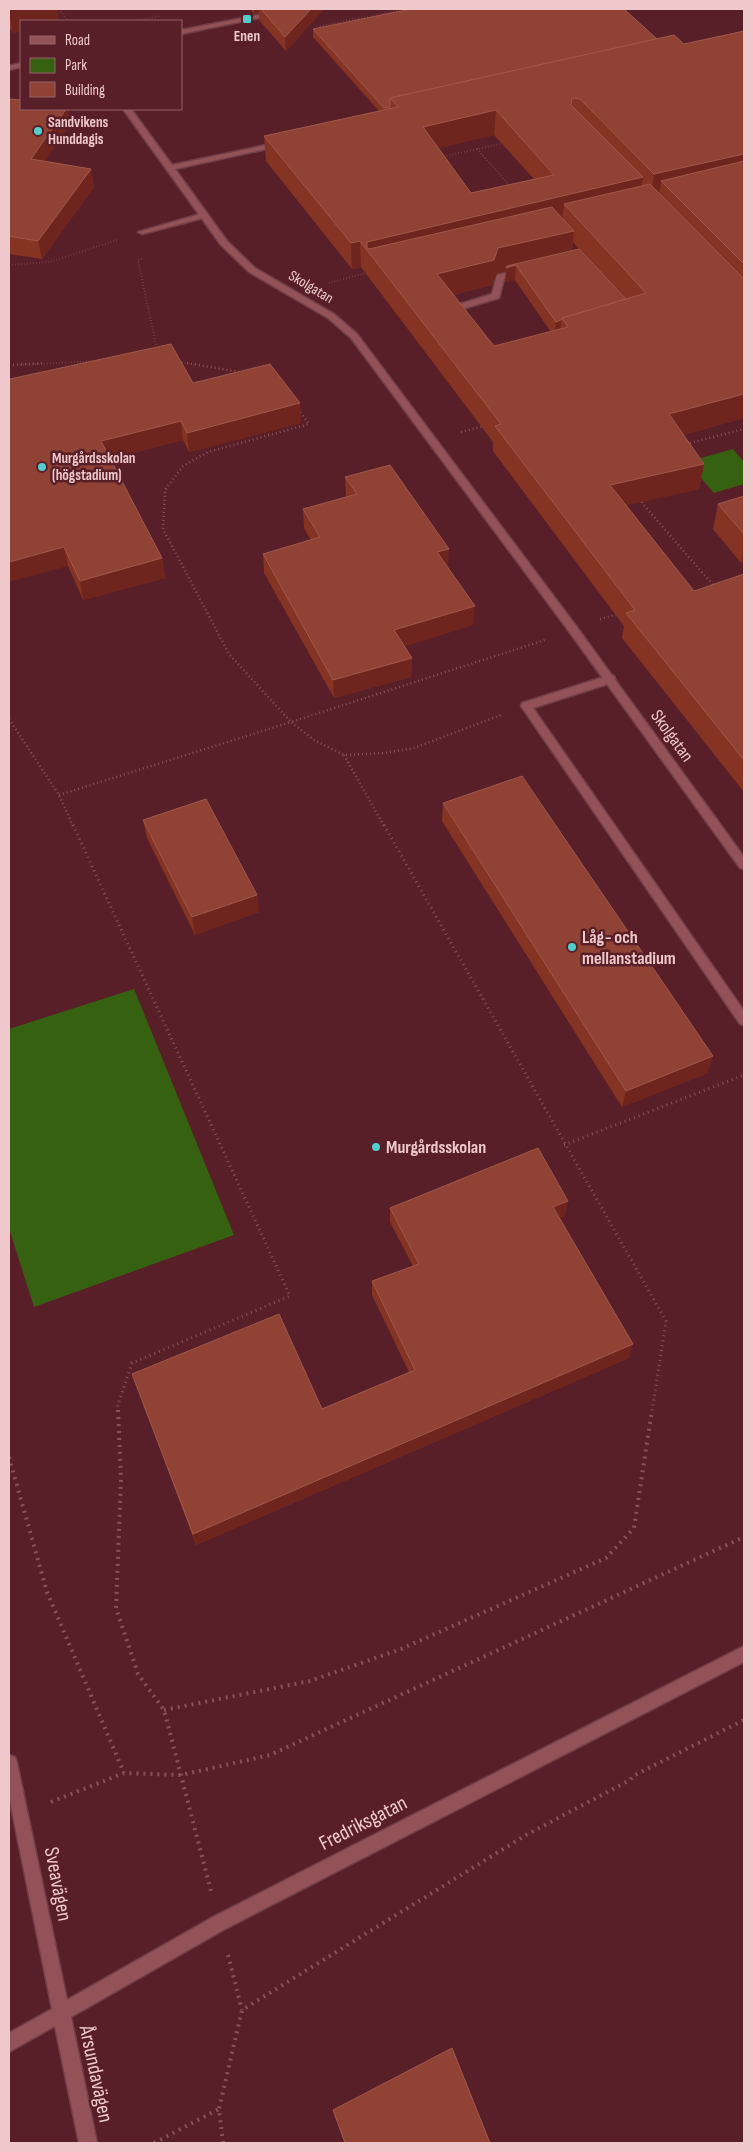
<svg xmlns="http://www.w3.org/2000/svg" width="753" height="2152" font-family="'Sofia Sans Condensed',sans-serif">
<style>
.green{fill:#366111}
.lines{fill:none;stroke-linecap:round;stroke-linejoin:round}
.lane-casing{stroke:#713e48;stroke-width:3}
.street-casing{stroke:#713e48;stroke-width:3}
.secondary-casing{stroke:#713e48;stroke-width:3}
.path-far3{stroke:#87535a;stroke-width:2;stroke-dasharray:0.5 2.5;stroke-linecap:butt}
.path-far2{stroke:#87535a;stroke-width:2.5;stroke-dasharray:1 3;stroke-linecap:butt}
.path-far1{stroke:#87535a;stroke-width:3;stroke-dasharray:1 4;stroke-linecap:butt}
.path{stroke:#87535a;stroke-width:4;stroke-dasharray:2 5;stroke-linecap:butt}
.lane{fill:#925258;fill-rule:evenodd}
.street{fill:#925258;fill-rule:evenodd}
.secondary{fill:#925258;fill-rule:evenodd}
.wall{fill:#853322;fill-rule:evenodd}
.shaded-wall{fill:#6f241d}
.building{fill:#904334;stroke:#9f584b;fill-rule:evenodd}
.poi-dot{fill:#52cdcc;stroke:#591f28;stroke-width:2}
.labels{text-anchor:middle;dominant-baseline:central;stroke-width:5;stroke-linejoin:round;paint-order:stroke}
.far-poi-label{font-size:15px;font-weight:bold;fill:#eec8ca;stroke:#591f28;text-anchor:start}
.far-street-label{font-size:15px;fill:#eec8ca;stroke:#591f28}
.street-label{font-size:18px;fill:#eec8ca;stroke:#591f28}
.poi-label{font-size:18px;font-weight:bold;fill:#eec8ca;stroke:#591f28;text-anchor:start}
.near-street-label{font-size:21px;fill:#eec8ca;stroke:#591f28}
</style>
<rect width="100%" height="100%" fill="#591f28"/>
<g class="green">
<polygon points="733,449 744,462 744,484 714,493 687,462"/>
<polygon points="134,989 234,1235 34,1307 9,1228 9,1029"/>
</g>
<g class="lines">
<defs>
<g id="lane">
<polygon points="204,213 207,213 207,217 142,234 138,232"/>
<polygon points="521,269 525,272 524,274 504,279 499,298 449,313 444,309 492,294 497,275"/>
<polygon points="610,675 614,676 615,679 614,682 533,708 744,1011 744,1025 740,1024 521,706 522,703"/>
</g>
<g id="street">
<polygon points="289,9 302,9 181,34 181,30"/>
<polygon points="21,63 21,67 9,70 9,66"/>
<polygon points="123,109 131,109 172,165 285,141 285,145 175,169 227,241 255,268 334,314 357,334 576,626 744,857 744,869 740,868 568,630 351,338 328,318 249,272 221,245"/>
</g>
<polygon id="secondary" points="744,1646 744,1662 225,1929 71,2017 97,2143 79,2143 55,2026 9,2052 9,2033 52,2009 9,1796 9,1755 15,1757 17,1763 67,2000 213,1917"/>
</defs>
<use href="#lane" class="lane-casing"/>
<use href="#street" class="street-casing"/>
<use href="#secondary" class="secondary-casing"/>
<g class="path-far3">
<polyline points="59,9 68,21"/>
<polyline points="135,21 161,16"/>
<polyline points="320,26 406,9"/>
<polyline points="477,149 512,188"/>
<polyline points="441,157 505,143"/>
<polyline points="142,259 138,260 157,350"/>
<polyline points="9,265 50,262 117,240"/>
<polyline points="329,283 369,272"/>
<polyline points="179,362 195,365"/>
<polyline points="17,365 98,361"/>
</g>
<g class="path-far2">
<polyline points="187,363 239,372"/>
<polyline points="9,365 45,363"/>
<polyline points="298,409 309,424 208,452 183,466 165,490 163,529 229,654 291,722 545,640"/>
<polyline points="461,432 484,426"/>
<polyline points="686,444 744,429"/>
<polyline points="642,498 642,503 713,585 710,586"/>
<polyline points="600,619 618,614"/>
<polyline points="9,719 59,795 73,826"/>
<polyline points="344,755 384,826"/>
<polyline points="59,795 291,722 314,740 344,755 384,753 414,748 501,715"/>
</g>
<g class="path-far1">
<polyline points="73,825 290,1296 132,1363 118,1405 118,1411"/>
<polyline points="384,825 666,1321 652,1411"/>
<polyline points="564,1145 744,1075"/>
</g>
<g class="path">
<polyline points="118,1410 121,1479 116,1608 138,1674 164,1710 211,1891"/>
<polyline points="9,1457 47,1592 124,1773"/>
<polyline points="164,1710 310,1681 401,1649 606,1558 634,1528 652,1410"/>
<polyline points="51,1802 124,1773 181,1775 270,1755 744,1537"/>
<polyline points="228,1955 242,2010"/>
<polyline points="154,2143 219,2109"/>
<polyline points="223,2143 219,2109 242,2010 526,1835 630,1780 633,1776 744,1720"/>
</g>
<use href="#lane" class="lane"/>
<use href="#street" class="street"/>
<use href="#secondary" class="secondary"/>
</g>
<g class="wall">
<polygon points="9,9 13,33 9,27"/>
<polygon points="250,9 324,9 286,51 259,20 259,13 254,14"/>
<path d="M313,29L657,39L684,44L744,31V418L683,435L704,464L699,489L626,505L694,591L744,574V792L622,638L624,626L493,451V442L361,267L352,269L266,161L264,136L379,111L313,37ZM494,135L534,179L471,193L439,148ZM573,242L579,249L572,250ZM506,271L505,282L515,280L551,332L494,346L453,295L492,285L497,273Z"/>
<polygon points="9,99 70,124 45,161 91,169 94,187 42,259 9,254"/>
<polygon points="10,379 300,403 301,423 189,452 183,440 110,459 162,558 165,578 83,600 68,566"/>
<polygon points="345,477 448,568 473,625 404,646 412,658 411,677 334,698 264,573 263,554 311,540 304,528 303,509 346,497"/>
<polygon points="744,496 744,562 741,563 713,529 718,504"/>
<polygon points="443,803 708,1073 622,1107 442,821"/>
<polygon points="143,820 259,912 195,935 147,838"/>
<polygon points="390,1208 565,1216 560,1218 629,1358 196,1545 132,1374 322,1409 409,1372 372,1295 372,1281 413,1266 390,1222"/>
</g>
<g class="shaded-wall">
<polygon points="9,9 58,9 59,21 21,21 21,32 13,33"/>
<polygon points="254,9 258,9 259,13 254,14"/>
<polygon points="311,9 324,9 286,51 285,37"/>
<polygon points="66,109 68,109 70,124 34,178 31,159"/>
<polygon points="496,110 494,135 423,152 423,127"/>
<polygon points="744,154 744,178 661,181 659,197 651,199 654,174"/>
<polygon points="91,169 94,187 42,259 38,241"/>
<polygon points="643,177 639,202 564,204 562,221 367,250 367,242"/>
<polygon points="574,231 571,256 516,265 515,280 505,282 506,271 497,273 492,285 436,299 437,274 498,248"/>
<polygon points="360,241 361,267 352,269 351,243"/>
<polygon points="561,320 560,335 554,336 556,322"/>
<polygon points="744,394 744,418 664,440 669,414"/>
<polygon points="300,403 301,423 189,452 187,433"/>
<polygon points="181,421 183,440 104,460 101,441"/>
<polygon points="704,464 699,489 606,510 610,485"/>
<polygon points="64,547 68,566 9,582 9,562"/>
<polygon points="449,549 448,568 437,552"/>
<polygon points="744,551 744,562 741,563"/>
<polygon points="162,558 165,578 83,600 80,581"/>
<polygon points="475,606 473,625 394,650 394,630"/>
<polygon points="412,658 411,677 334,698 333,680"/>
<polygon points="257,895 259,912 195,935 192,917"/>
<polygon points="713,1056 708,1073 622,1107 626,1091"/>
<polygon points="568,1201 565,1216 550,1222 553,1207"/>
<polygon points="633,1344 629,1358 196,1545 193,1534"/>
</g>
<g class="building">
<polygon points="261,9 311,9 285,37"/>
<polygon points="411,9 624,9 657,39 390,98 390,107 384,108 313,29"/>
<path d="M744,31V154L654,174L580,99L572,98L571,105L643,177L367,242V248L369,249L552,207L574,231L498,248L494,260L437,274L494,346L568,327L562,318L646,293L564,204L650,184L744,279V394L669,414L704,464L610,485L694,591L744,574V760L626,613L635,610L495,426L501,424L360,241L351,243L264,136L398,107L390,98L674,35L684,44ZM496,110L554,175L471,193L423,127Z"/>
<polygon points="9,99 21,100 21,109 66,109 31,159 91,169 38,241 9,236"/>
<polygon points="744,161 744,264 661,181"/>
<polygon points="579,249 626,299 562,318 561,320 556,322 516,265 506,268 507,266"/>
<polygon points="171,344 193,383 270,364 300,403 187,433 181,421 101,441 162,558 80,581 64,547 9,562 9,376 10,379"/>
<polygon points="390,465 449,549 437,552 475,606 394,630 412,658 333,680 263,554 320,537 303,509 357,494 345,477"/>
<polygon points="744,496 744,534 718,504"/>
<polygon points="522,776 713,1056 626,1091 443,803"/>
<polygon points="206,799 257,895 192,917 143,820"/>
<polygon points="538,1148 568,1201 553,1207 633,1344 193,1534 132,1374 279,1314 322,1409 415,1370 372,1281 419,1264 390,1208"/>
<polygon points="452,2048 490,2143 345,2143 333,2110"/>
</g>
<g class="poi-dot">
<rect x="242" y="14" width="10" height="10" rx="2.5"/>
<circle cx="38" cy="131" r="5"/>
<circle cx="42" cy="467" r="5"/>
<circle cx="572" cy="947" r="5"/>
<circle cx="376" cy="1147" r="5"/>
</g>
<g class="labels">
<g class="far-poi-label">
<text x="247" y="36" text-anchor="middle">Enen</text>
<text x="48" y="122">Sandvikens<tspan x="48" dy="17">Hunddagis</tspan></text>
<text x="52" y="458">Murgårdsskolan<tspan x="52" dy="17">(högstadium)</tspan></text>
</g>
<g class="far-street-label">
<text transform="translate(311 287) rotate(31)">Skolgatan</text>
</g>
<g class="street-label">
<text transform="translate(672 736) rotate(54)">Skolgatan</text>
</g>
<g class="poi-label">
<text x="582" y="937">Låg- och<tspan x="582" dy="21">mellanstadium</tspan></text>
<text x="386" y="1147">Murgårdsskolan</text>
</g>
<g class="near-street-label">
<text transform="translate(363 1823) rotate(-27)">Fredriksgatan</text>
<text transform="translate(58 1884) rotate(79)">Sveavägen</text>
<text transform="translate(96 2074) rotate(78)">Årsundavägen</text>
</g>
</g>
<rect width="753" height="2152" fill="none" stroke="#eec8ca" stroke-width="20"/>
<rect x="20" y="20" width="162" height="90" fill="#591f28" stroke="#956369"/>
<rect x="30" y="36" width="25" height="8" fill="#925258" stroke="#956369"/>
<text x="65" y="45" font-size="15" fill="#eec8ca">Road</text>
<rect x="30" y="58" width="25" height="15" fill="#366111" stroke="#956369"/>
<text x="65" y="70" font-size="15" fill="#eec8ca">Park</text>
<rect x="30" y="82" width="25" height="15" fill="#904334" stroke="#956369"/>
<text x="65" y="95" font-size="15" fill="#eec8ca">Building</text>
</svg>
